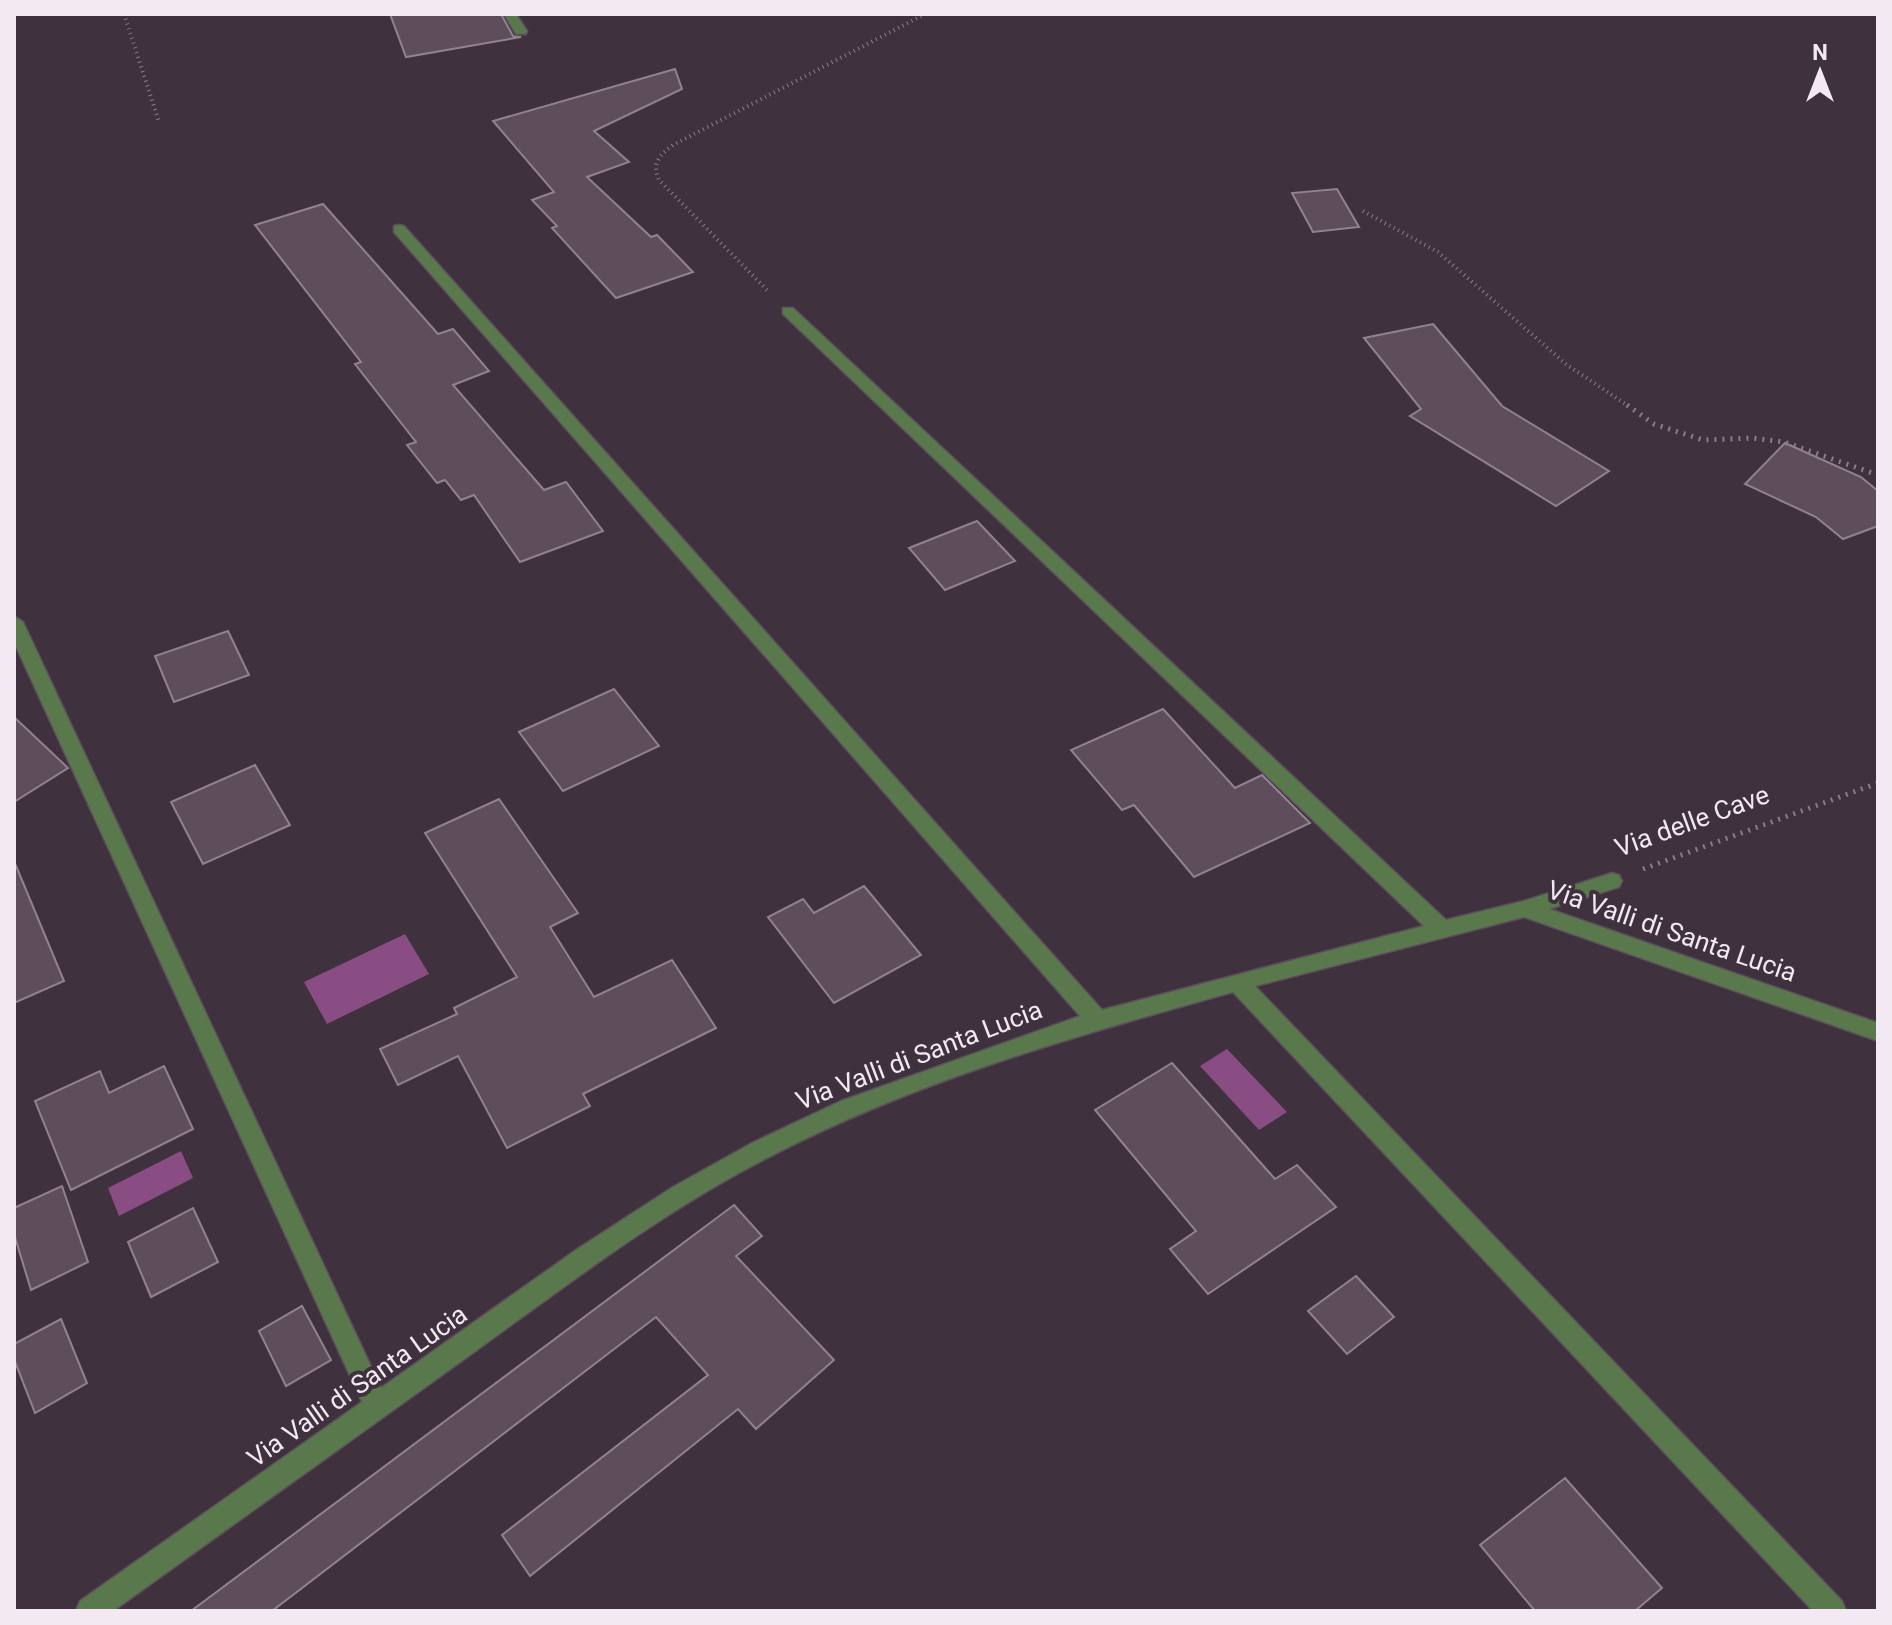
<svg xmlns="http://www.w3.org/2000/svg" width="1892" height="1625" font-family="Roboto,sans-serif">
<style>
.water{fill:#894d84}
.building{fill:#5e4e5c;stroke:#938191;stroke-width:2}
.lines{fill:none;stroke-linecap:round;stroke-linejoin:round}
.street-casing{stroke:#5d4e5b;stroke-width:3}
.path-far1{stroke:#897d88;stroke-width:4;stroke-dasharray:1 4;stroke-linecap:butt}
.path{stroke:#897d88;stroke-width:5;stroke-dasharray:2 6;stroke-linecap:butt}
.street{fill:#59794d;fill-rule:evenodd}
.labels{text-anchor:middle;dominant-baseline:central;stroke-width:8;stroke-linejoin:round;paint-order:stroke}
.street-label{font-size:26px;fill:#f3e9f2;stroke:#40313e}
</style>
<rect width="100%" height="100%" fill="#40313e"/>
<g class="water">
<polygon points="405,934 429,974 327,1024 304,982"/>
<polygon points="1227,1049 1287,1112 1259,1130 1200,1066"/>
<polygon points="181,1151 193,1178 119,1216 108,1188"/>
</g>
<g class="building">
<polygon points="390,14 501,14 513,36 521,37 406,57"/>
<polygon points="675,69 682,89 594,131 629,162 587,177 651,237 657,235 693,272 616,298 552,228 557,226 532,200 554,192 493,121"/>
<polygon points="1337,189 1359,227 1313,232 1292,193"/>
<polygon points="323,204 438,334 453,329 489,371 453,385 544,490 566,482 603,531 520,562 474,495 461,500 445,480 437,483 407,445 416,442 355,364 361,362 255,225"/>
<polygon points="1433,324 1502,406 1609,471 1556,506 1410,416 1421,409 1364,338"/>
<polygon points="1785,443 1861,477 1878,491 1878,526 1843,539 1816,517 1745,484"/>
<polygon points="977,521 1015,561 945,590 909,548"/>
<polygon points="228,631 249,675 174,702 155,656"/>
<polygon points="614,689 659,746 563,791 519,732"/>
<polygon points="1163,709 1235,788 1262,775 1310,823 1194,877 1134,805 1122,810 1071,750"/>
<polygon points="14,717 68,768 14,802"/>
<polygon points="255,765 290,825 203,864 171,802"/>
<polygon points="499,799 578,913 550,927 594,997 672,960 716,1028 583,1094 590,1106 507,1148 458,1056 398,1085 380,1049 457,1014 454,1008 517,977 425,833"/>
<polygon points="14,861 64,981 14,1003"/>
<polygon points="864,886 921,955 834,1003 768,917 803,899 814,913"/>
<polygon points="1172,1063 1275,1179 1297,1165 1336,1207 1208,1294 1170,1249 1196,1231 1095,1110"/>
<polygon points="164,1066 193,1129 71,1190 35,1101 100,1071 109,1093"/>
<polygon points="62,1186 88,1262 31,1290 14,1234 14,1208"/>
<polygon points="734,1205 762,1236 736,1256 834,1360 756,1429 738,1409 530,1576 502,1535 708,1375 656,1317 272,1611 191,1611"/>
<polygon points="193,1208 218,1262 151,1297 128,1242"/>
<polygon points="1356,1276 1394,1317 1347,1354 1308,1311"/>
<polygon points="302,1306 331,1360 286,1386 259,1331"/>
<polygon points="61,1319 87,1383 35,1413 14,1359 14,1344"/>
<polygon points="1565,1478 1662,1588 1635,1611 1535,1611 1480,1545"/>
</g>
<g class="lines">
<defs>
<g id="street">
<polygon points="504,14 516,14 527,31 526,34 516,34"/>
<path d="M399,225L404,226L1102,1010L1424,926L783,314V308H793L1446,920L1524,901L1612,873L1619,875L1622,881L1619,887L1549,909L1878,1023V1041L1524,917L1255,986L1842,1601L1846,1611H1813L1233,992C1075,1036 915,1081 769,1157C665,1210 571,1282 477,1350C356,1437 234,1524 113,1611H76L80,1601L362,1402L14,642V616L23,622L381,1388L576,1250L673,1187L752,1143L841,1101L1080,1016L394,232V226Z"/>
</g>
</defs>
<use href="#street" class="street-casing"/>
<g class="path-far1">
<polyline points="124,14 159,122"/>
<polyline points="1363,211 1438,252 1567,365 1630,407"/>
<path d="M767,290L659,180C651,163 660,155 673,145L925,14"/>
</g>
<g class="path">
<polyline points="1627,405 1654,424 1703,440 1753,438 1784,442 1878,475"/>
<polyline points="1643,869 1878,783"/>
</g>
<use href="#street" class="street"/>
</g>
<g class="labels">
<g class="street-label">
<text transform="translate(1692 821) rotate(-20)">Via delle Cave</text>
<text transform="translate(1672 931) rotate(19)">Via Valli di Santa Lucia</text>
<text transform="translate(919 1055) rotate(-21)">Via Valli di Santa Lucia</text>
<text transform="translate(357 1386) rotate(-35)">Via Valli di Santa Lucia</text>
</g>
</g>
<rect width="1892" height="1625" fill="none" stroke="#f3e9f2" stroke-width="32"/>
<g transform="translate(1820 72)" stroke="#40313e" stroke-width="6" paint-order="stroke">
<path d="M0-6L14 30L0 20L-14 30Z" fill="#f3e9f2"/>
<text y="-12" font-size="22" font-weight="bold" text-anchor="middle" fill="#f3e9f2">N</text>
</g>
</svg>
